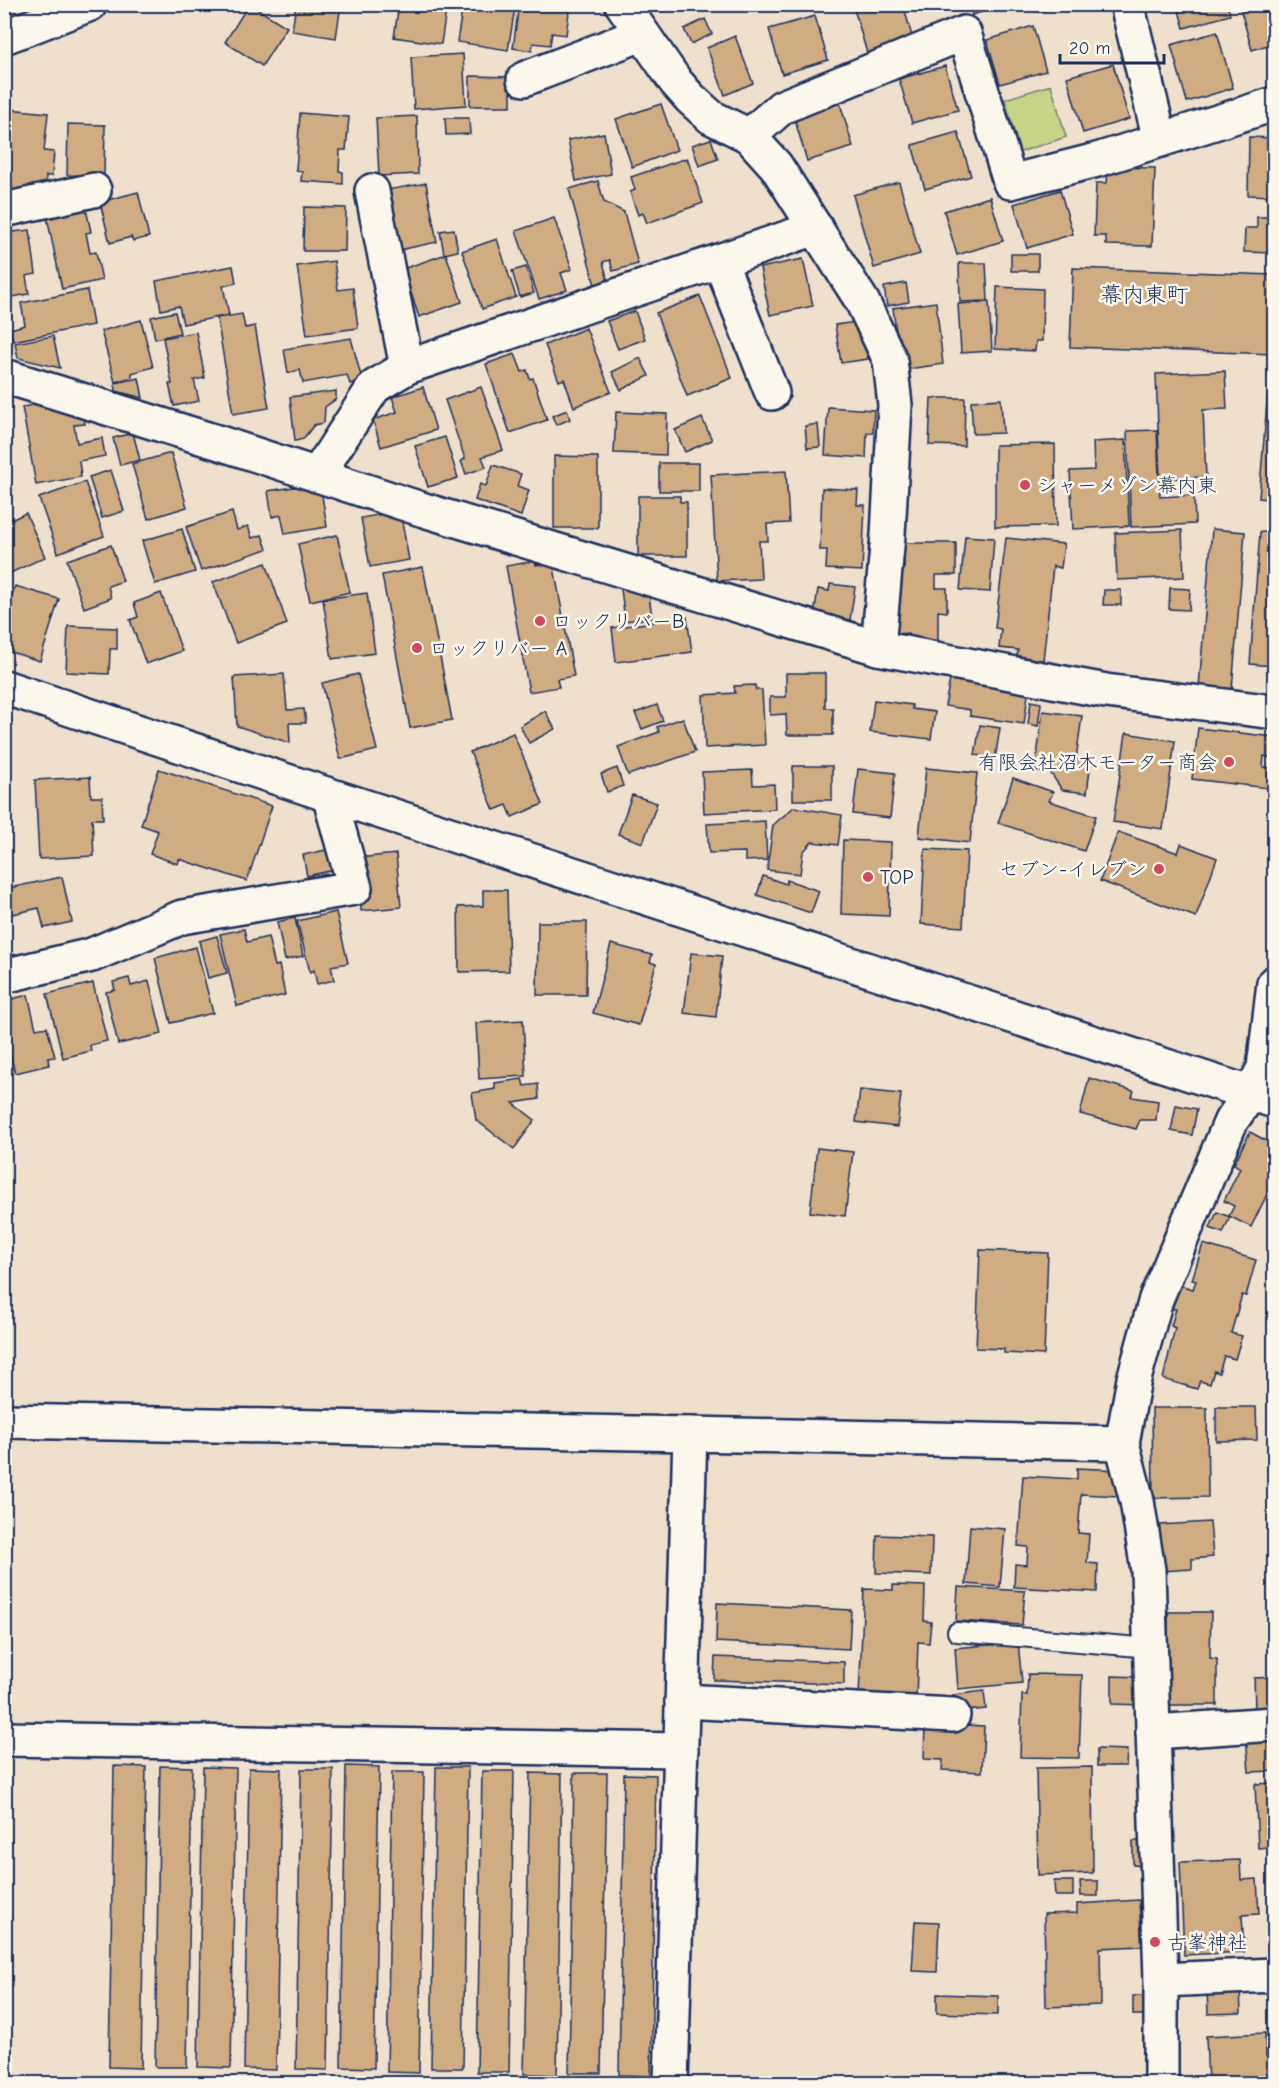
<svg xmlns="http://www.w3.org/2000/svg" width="1279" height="2088" font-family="'Comic Neue','Klee One',sans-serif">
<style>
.green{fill:#c7d386;stroke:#718172;stroke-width:1.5}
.building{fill:#cfac82;stroke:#1b2f5e;stroke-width:1.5}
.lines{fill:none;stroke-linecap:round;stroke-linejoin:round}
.service-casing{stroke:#1b2f5e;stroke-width:22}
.minor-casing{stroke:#1b2f5e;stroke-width:38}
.tertiary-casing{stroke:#1b2f5e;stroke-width:38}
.service{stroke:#fbf7ec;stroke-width:18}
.minor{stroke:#fbf7ec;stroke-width:33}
.tertiary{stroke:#fbf7ec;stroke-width:33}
.poi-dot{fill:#d1495b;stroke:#fbf7ec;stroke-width:2}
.labels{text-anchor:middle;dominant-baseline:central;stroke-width:5;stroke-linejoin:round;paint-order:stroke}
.poi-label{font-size:20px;fill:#1b2f5e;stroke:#fbf7ec;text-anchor:start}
.quarter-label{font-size:22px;fill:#1b2f5e;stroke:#fbf7ec}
</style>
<rect width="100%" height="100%" fill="#eee0cc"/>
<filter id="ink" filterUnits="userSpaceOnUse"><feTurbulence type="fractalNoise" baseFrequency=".0167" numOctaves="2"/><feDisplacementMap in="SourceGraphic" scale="12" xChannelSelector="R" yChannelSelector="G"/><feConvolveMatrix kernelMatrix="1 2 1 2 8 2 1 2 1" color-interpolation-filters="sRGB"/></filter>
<g filter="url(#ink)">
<polygon class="green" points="1051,85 1066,137 1020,152 1005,99"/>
<g class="building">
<polygon points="249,4 287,27 262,66 225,42"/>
<polygon points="296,4 341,4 336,38 292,31"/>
<polygon points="399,4 447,4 441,44 394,37"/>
<polygon points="463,4 503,4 515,8 508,50 457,42"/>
<polygon points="519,4 570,4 566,35 552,33 550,45 533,43 532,51 513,48"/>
<polygon points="869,4 903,4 913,40 867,53 854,9"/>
<polygon points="969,4 1008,4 972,15"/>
<polygon points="1036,4 1062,4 1039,12"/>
<polygon points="1177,4 1227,4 1230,15 1184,28"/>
<polygon points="1239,4 1274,4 1274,43 1252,50"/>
<polygon points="815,16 828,60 782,74 769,29"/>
<polygon points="705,19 712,34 691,44 684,29"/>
<polygon points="1033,26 1046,71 1000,84 987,40"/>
<polygon points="1217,32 1233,88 1187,102 1171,45"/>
<polygon points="735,36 753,83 725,95 707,48"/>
<polygon points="463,54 466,105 414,109 411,57"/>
<polygon points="1113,64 1129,119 1083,133 1067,77"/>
<polygon points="945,66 958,110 912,123 899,79"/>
<polygon points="470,76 511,77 511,106 470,106"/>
<polygon points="840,103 853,147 807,161 794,117"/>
<polygon points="661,104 677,150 632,167 616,119"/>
<polygon points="8,109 48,113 44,151 54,152 52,176 46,176 45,187 29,185 29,192 4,190 4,150"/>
<polygon points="300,113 349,117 346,150 340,150 339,171 343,172 343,184 301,181 302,171 296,170"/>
<polygon points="417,116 418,174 379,176 376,118"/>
<polygon points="445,118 469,118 470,134 446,135"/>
<polygon points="68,124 105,125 104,176 67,175"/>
<polygon points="958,132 971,176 925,189 912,145"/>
<polygon points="604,133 611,174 576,181 568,140"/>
<polygon points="1249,137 1274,138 1274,196 1248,195"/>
<polygon points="711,139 718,159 699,166 692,145"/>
<polygon points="687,158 703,203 647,223 643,213 638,215 630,192 635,190 631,177"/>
<polygon points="1108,167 1155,168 1152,246 1106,245 1106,236 1094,236 1096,183 1107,183"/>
<polygon points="598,181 604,202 624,212 638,264 613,271 610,260 603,262 609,285 596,289 569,189"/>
<polygon points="899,182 920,254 874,268 853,195"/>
<polygon points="426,183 437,242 399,250 387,190"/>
<polygon points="1060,190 1073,234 1027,248 1014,204"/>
<polygon points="138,192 149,237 133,241 131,237 110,243 100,202"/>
<polygon points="990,197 1003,241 957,255 944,211"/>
<polygon points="85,204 91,232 86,233 90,253 96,252 102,280 62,289 46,212"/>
<polygon points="304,207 346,208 345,251 303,251"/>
<polygon points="1257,217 1274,217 1274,253 1244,252 1245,228 1257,228"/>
<polygon points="554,218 572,269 561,273 567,290 539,299 516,231"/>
<polygon points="454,229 458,251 444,254 440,231"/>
<polygon points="30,230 36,274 26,276 29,294 6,298 4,233"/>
<polygon points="497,239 516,297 482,309 462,251"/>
<polygon points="446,254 462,302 419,317 403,269"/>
<rect x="1011" y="254" width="27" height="17"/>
<polygon points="803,259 813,306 770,315 760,268"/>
<polygon points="334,261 338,290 353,288 358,328 307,335 297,266"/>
<polygon points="959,263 986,263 988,301 960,302"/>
<polygon points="233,266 236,283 223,286 229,315 183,324 179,306 161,310 156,281"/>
<polygon points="526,267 534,293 520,297 512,271"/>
<polygon points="1073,268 1274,275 1274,354 1070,347"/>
<polygon points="906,283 909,302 887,306 884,287"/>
<polygon points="997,287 1043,289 1042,341 1036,341 1035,351 995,349"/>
<polygon points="87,290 93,325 13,341 10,329 25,325 21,303"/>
<polygon points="700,296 732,378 687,396 656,313"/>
<polygon points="936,302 943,364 901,370 893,308"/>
<polygon points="989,302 992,351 961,353 958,304"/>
<polygon points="635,311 645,339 618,349 607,321"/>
<polygon points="175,312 180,333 155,339 151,317"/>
<polygon points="242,314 245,328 255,326 269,408 233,414 217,318"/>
<polygon points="141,320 153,367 132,373 132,377 115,382 101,331"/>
<polygon points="863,321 868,359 841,363 835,325"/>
<polygon points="586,328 611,392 574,407 564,379 559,381 545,345"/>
<polygon points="196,332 205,378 194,380 199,401 174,406 169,384 172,384 163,338"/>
<polygon points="53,336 60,368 18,358 15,343"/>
<polygon points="351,338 362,380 350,384 347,375 303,383 300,370 288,373 284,349"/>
<polygon points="515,354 522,372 527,370 530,379 533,378 547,420 510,433 486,364"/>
<polygon points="640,358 649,376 621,390 612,372"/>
<polygon points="1225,371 1227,409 1203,410 1206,477 1160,479 1156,374"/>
<polygon points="139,378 143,398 116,391 115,383"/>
<polygon points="423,387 436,430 381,447 373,420 397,412 392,397"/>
<polygon points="481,387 503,450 482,457 486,467 466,474 461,461 465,459 445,400"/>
<polygon points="1268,390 1274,391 1274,500 1259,498"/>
<polygon points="336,391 336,399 325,407 324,423 314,425 303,439 295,441 290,397"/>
<polygon points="931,398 965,398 964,446 929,445"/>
<polygon points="1001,399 1003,433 973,434 971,401"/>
<polygon points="44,403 45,409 70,404 82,409 85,424 74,425 77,443 102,438 105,456 79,461 81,477 36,485 22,407"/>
<polygon points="828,407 874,410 873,433 867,433 866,458 825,455"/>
<polygon points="567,410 570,419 556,425 552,416"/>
<polygon points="616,412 667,414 666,455 614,453"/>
<polygon points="702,418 712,440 685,452 675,430"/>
<polygon points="818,424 820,447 807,448 805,426"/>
<polygon points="1157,430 1160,497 1194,495 1195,524 1131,527 1127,431"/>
<polygon points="133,433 140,460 120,465 113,438"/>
<polygon points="445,437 458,478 428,487 415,446"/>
<polygon points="1125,440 1129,526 1073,529 1070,471 1094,470 1093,442"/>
<polygon points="1055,444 1056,526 995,527 995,445"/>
<polygon points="171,453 187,507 148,519 132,464"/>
<polygon points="554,456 598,457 598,528 554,528"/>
<rect x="659" y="463" width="40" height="28"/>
<polygon points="493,465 521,474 517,486 529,490 521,516 475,500 480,484 486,486"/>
<polygon points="111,470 124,511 102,518 89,477"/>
<polygon points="786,471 789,523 767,524 768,541 759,541 761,579 717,581 711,475"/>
<polygon points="85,482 104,536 58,553 39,498"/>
<polygon points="320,483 327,527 285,534 281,515 272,517 268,491"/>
<polygon points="822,488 858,490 857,505 865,505 862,571 826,569 827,550 820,550"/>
<polygon points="638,496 680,496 680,502 687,502 687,556 638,556"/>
<polygon points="400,511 409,560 370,567 361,518"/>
<polygon points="232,512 237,530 248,526 252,538 262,535 267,549 201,571 186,527"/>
<polygon points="26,513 45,557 4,576 4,523"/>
<polygon points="182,529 195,572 155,584 142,541"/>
<polygon points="1212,529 1245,532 1232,689 1199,687"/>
<polygon points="1182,530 1184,577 1117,580 1115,533"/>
<polygon points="1260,532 1274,533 1274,666 1250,664"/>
<polygon points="337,535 350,592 310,601 298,544"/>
<polygon points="965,536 994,538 990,592 960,590"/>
<polygon points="1006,538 1064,544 1061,568 1053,566 1043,661 1017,657 1018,650 999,648 1001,629 995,628"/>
<polygon points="904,543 956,543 956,575 936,575 936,588 947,588 947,612 938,611 938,644 909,643 909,633 896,634 897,570 904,570"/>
<polygon points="111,545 123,581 108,586 111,598 84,608 67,560"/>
<polygon points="535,561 536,565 553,562 574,676 557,679 559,687 529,692 506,566"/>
<polygon points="266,563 287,624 236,643 213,582"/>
<polygon points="423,567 452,720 410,728 382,575"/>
<polygon points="830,584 855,587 850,620 814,615 818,589 829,591"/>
<polygon points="15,586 59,599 40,661 4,650 4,621"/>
<polygon points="648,586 652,618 625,621 621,589"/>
<polygon points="1170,588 1190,589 1189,610 1169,609"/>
<polygon points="1104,590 1121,590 1121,605 1103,605"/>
<polygon points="161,593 182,651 146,664 130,620 138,617 134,603"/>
<polygon points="367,593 375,653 332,659 323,599"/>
<polygon points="687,617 692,652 616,662 612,628"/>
<polygon points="68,626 117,628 117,649 110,649 109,674 66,672"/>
<polygon points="786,673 825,673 825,708 833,708 833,735 787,735 786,714 770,715 770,697 786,697"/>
<polygon points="284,674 287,710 304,709 306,723 289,723 290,743 237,726 234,677"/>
<polygon points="358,674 377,750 340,759 322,683"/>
<polygon points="951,674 1000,682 998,689 1028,694 1024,724 970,716 970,710 945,706"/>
<polygon points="755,685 756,690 762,690 765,745 705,748 703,695 735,693 734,686"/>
<polygon points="874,700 912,705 912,709 935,712 931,739 870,732"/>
<polygon points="1031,701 1041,703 1038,726 1028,724"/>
<polygon points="657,705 663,721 642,729 635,713"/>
<polygon points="545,711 555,729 529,743 520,726"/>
<polygon points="1043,711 1082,716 1076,759 1091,761 1087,793 1062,790 1050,772 1035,771"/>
<polygon points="683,718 695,752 628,775 618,747 659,732 657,727"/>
<polygon points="980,725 1000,728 995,759 975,755"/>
<polygon points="1198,728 1274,737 1272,758 1264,756 1263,767 1270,768 1268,788 1192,779"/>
<polygon points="513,733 543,804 512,817 507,805 494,810 470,752"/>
<polygon points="1126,733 1175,741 1163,829 1113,822"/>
<rect x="793" y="766" width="39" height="34"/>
<polygon points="617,768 623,786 607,792 601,774"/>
<polygon points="926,768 977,773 970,843 919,837"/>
<polygon points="159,769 272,806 247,881 179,859 178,864 150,854 158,831 141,825"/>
<polygon points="858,769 895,773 890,818 853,814"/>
<polygon points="752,770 753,785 774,784 775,809 704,813 702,772"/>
<polygon points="90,777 91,797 102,797 103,819 92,819 94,856 39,859 35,780"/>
<polygon points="1013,778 1053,792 1049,801 1096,816 1084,851 998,823"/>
<polygon points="632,795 657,803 643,843 618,834"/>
<polygon points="794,807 842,815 838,845 812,842 803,852 800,874 767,870 773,825"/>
<polygon points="765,821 767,860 745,861 745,852 709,853 707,824"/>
<polygon points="1118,832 1178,853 1181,844 1217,858 1196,917 1100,881"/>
<polygon points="843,840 891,842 889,916 841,914"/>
<polygon points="335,848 339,869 307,876 303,855"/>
<polygon points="925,849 967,851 963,927 921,924"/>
<polygon points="396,854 401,907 361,911 357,858"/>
<polygon points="763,876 786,884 787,880 819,891 811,913 757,895"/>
<polygon points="62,877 72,922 44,928 39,908 4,916 4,889"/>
<polygon points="483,890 507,890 509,971 459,972 458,907 483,906"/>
<polygon points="336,912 348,963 331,966 334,980 317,984 314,970 310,972 297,921"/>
<polygon points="295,918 303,956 285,960 277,922"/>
<polygon points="538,922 587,922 586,995 537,995"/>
<polygon points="244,929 247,942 268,937 275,966 279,965 285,995 237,1006 220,934"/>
<polygon points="4,932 11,953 4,955"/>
<polygon points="217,936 227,973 208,978 199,941"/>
<polygon points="611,944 652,955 650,962 656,964 639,1025 593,1013"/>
<polygon points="196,947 213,1013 171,1023 155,958"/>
<polygon points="691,953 722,956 716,1017 684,1013"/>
<polygon points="129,978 131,986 149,981 162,1034 118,1044 106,992 115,990 113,982"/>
<polygon points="93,983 107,1041 90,1045 91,1051 63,1058 47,994"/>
<polygon points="28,995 36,1029 47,1027 55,1057 48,1058 49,1065 15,1073 4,1030 4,1001"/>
<polygon points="523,1020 526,1076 479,1079 476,1023"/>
<polygon points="1089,1078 1134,1091 1132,1097 1158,1101 1156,1120 1140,1120 1136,1129 1080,1114"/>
<polygon points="522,1079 524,1086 538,1084 539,1099 513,1103 535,1120 514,1149 476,1120 472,1093 495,1089 495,1083"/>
<polygon points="860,1090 901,1094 897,1127 856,1122"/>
<polygon points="1176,1105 1197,1109 1192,1135 1171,1131"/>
<polygon points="1250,1132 1274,1145 1274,1180 1251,1227 1229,1216 1234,1206 1224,1201 1240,1168 1234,1164"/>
<polygon points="817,1148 853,1152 845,1216 810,1212"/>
<polygon points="1217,1212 1230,1217 1223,1233 1210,1228"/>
<polygon points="1203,1244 1256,1260 1246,1296 1242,1295 1231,1333 1242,1336 1235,1359 1224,1356 1219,1373 1214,1371 1210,1384 1200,1381 1197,1389 1163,1379 1175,1328 1171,1326 1176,1309 1172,1309 1179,1285 1193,1289 1196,1281 1192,1280"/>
<polygon points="980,1250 1048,1253 1044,1355 1004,1353 1004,1349 976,1348"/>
<polygon points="1216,1407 1256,1407 1257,1440 1216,1441"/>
<polygon points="1152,1408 1207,1408 1208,1497 1153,1498"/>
<polygon points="1077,1468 1120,1470 1118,1496 1081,1494 1078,1533 1089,1534 1087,1563 1098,1564 1097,1592 1014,1587 1015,1564 1027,1565 1028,1547 1018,1546 1023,1476 1077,1479"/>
<polygon points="1210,1522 1213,1557 1192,1559 1192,1569 1162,1571 1159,1525"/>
<polygon points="970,1526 1005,1529 1000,1587 966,1584"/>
<polygon points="877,1535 932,1537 931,1575 876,1573"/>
<polygon points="893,1585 925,1586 924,1621 931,1622 929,1643 918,1642 916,1700 859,1697 864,1589 893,1590"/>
<polygon points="958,1587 1025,1591 1022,1625 956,1621"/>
<polygon points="717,1603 851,1610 849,1649 716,1642"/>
<polygon points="1168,1612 1211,1612 1210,1658 1217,1659 1217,1705 1168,1705"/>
<polygon points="1018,1642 1022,1683 958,1689 955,1648"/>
<polygon points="715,1657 844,1662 844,1684 714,1680"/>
<polygon points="1028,1674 1082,1675 1079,1758 1020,1757 1022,1695 1027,1695"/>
<polygon points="1112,1676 1141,1677 1141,1705 1112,1704"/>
<polygon points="1274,1677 1274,1708 1255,1709 1254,1678"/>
<polygon points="984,1691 986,1709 955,1712 953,1695"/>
<polygon points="925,1723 984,1726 982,1772 942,1770 943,1760 924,1759"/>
<polygon points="1274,1733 1274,1771 1249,1772 1246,1735"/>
<polygon points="1097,1749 1127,1750 1126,1766 1097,1766"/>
<polygon points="114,1766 146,1767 141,2068 109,2067"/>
<polygon points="160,1766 192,1767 187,2067 155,2067"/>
<polygon points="346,1766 379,1767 374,2068 341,2067"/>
<polygon points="203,1767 236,1768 231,2068 198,2067"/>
<polygon points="436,1767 468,1767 463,2068 431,2068"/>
<polygon points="1092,1767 1093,1873 1038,1875 1036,1768"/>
<polygon points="249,1768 281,1769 276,2070 244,2069"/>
<polygon points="301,1769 333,1769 328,2070 296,2069"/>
<polygon points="482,1771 514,1771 509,2072 477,2072"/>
<polygon points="392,1772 424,1772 419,2073 387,2072"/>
<polygon points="530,1773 562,1774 557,2075 524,2074"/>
<polygon points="574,1773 607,1773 601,2073 569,2073"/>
<polygon points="624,1774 656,1775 651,2076 619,2075"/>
<polygon points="1274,1783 1274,1847 1258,1848 1255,1784"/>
<polygon points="1133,1841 1146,1841 1146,1866 1133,1865"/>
<polygon points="1240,1860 1241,1880 1257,1879 1259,1914 1242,1915 1244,1952 1184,1955 1180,1862"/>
<polygon points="1054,1881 1073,1881 1073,1896 1055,1896"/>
<polygon points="1080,1881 1098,1881 1098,1896 1081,1896"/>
<polygon points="1139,1900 1142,1946 1100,1948 1101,2005 1046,2007 1044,1914 1077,1913 1077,1904"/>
<polygon points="915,1921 939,1922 937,1972 912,1971"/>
<polygon points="1240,1989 1241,2013 1208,2014 1207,1990"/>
<polygon points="937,1994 998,1996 998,2015 937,2013"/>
<rect x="1133" y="1996" width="18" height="19"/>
<polygon points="1265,2033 1266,2056 1271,2056 1274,2081 1268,2081 1268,2084 1208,2084 1206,2036"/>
</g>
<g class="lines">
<defs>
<polyline id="service" points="957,1632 1151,1648"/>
<g id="minor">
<polyline points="622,4 676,82 690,98 711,117 749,136 776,166 862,301 890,360 895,405 888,535 878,648"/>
<polyline points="1127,4 1160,140"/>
<polyline points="4,37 90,4"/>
<polyline points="524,79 642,34"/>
<polyline points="749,136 782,107 964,33 1010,182 1097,160 1274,104"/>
<polyline points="372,191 407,367"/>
<polyline points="4,210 94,190"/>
<polyline points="720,261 772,393"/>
<polyline points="4,376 220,443 424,510 878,648 1106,691 1274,712"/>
<polyline points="317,475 374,387 407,367 816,228"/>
<polyline points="4,976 92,955 182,917 355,888 329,795"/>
<polyline points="4,1421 690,1434"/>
<polyline points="682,1701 953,1715"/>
<polyline points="1153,1732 1274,1724"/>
<polyline points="4,1739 681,1750"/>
<polyline points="1161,1980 1274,1975"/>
<polyline points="671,2084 690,1434 1122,1443"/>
<polyline points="1161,2084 1161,1980 1148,1570 1137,1501 1122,1443 1134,1379 1156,1299 1231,1121 1251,1093 1264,1068 1274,983"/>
</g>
<polyline id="tertiary" points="4,687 329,795 1274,1101"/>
</defs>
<use href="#service" class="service-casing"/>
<use href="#minor" class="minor-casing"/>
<use href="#tertiary" class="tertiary-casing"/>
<use href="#service" class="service"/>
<use href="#minor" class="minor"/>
<use href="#tertiary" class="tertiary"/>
</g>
</g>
<g class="poi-dot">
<circle cx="1025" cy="485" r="6"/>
<circle cx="540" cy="621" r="6"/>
<circle cx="417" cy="648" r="6"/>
<circle cx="1229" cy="762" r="6"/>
<circle cx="1159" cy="869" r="6"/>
<circle cx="868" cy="877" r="6"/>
<circle cx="1155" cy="1942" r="6"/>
</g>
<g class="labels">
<g class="poi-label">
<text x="1037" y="485">シャーメゾン幕内東</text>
<text x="552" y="621">ロックリバーB</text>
<text x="429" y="648">ロックリバー A</text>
<text x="1217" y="762" text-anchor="end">有限会社沼木モーター商会</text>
<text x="1147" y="869" text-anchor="end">セブン-イレブン</text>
<text x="880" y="877">TOP</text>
<text x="1167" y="1942">古峯神社</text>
</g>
<g class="quarter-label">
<text x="1144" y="295">幕内東町</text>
</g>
</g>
<rect width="1279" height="2088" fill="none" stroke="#fbf7ec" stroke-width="24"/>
<rect x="12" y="12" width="1255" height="2064" fill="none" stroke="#1b2f5e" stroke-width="2" filter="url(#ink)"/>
<path d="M1060 54v9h104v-9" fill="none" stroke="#1b2f5e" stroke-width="3"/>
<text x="1069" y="54" font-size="18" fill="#1b2f5e" stroke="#fbf7ec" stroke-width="4.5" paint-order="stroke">20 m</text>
</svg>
